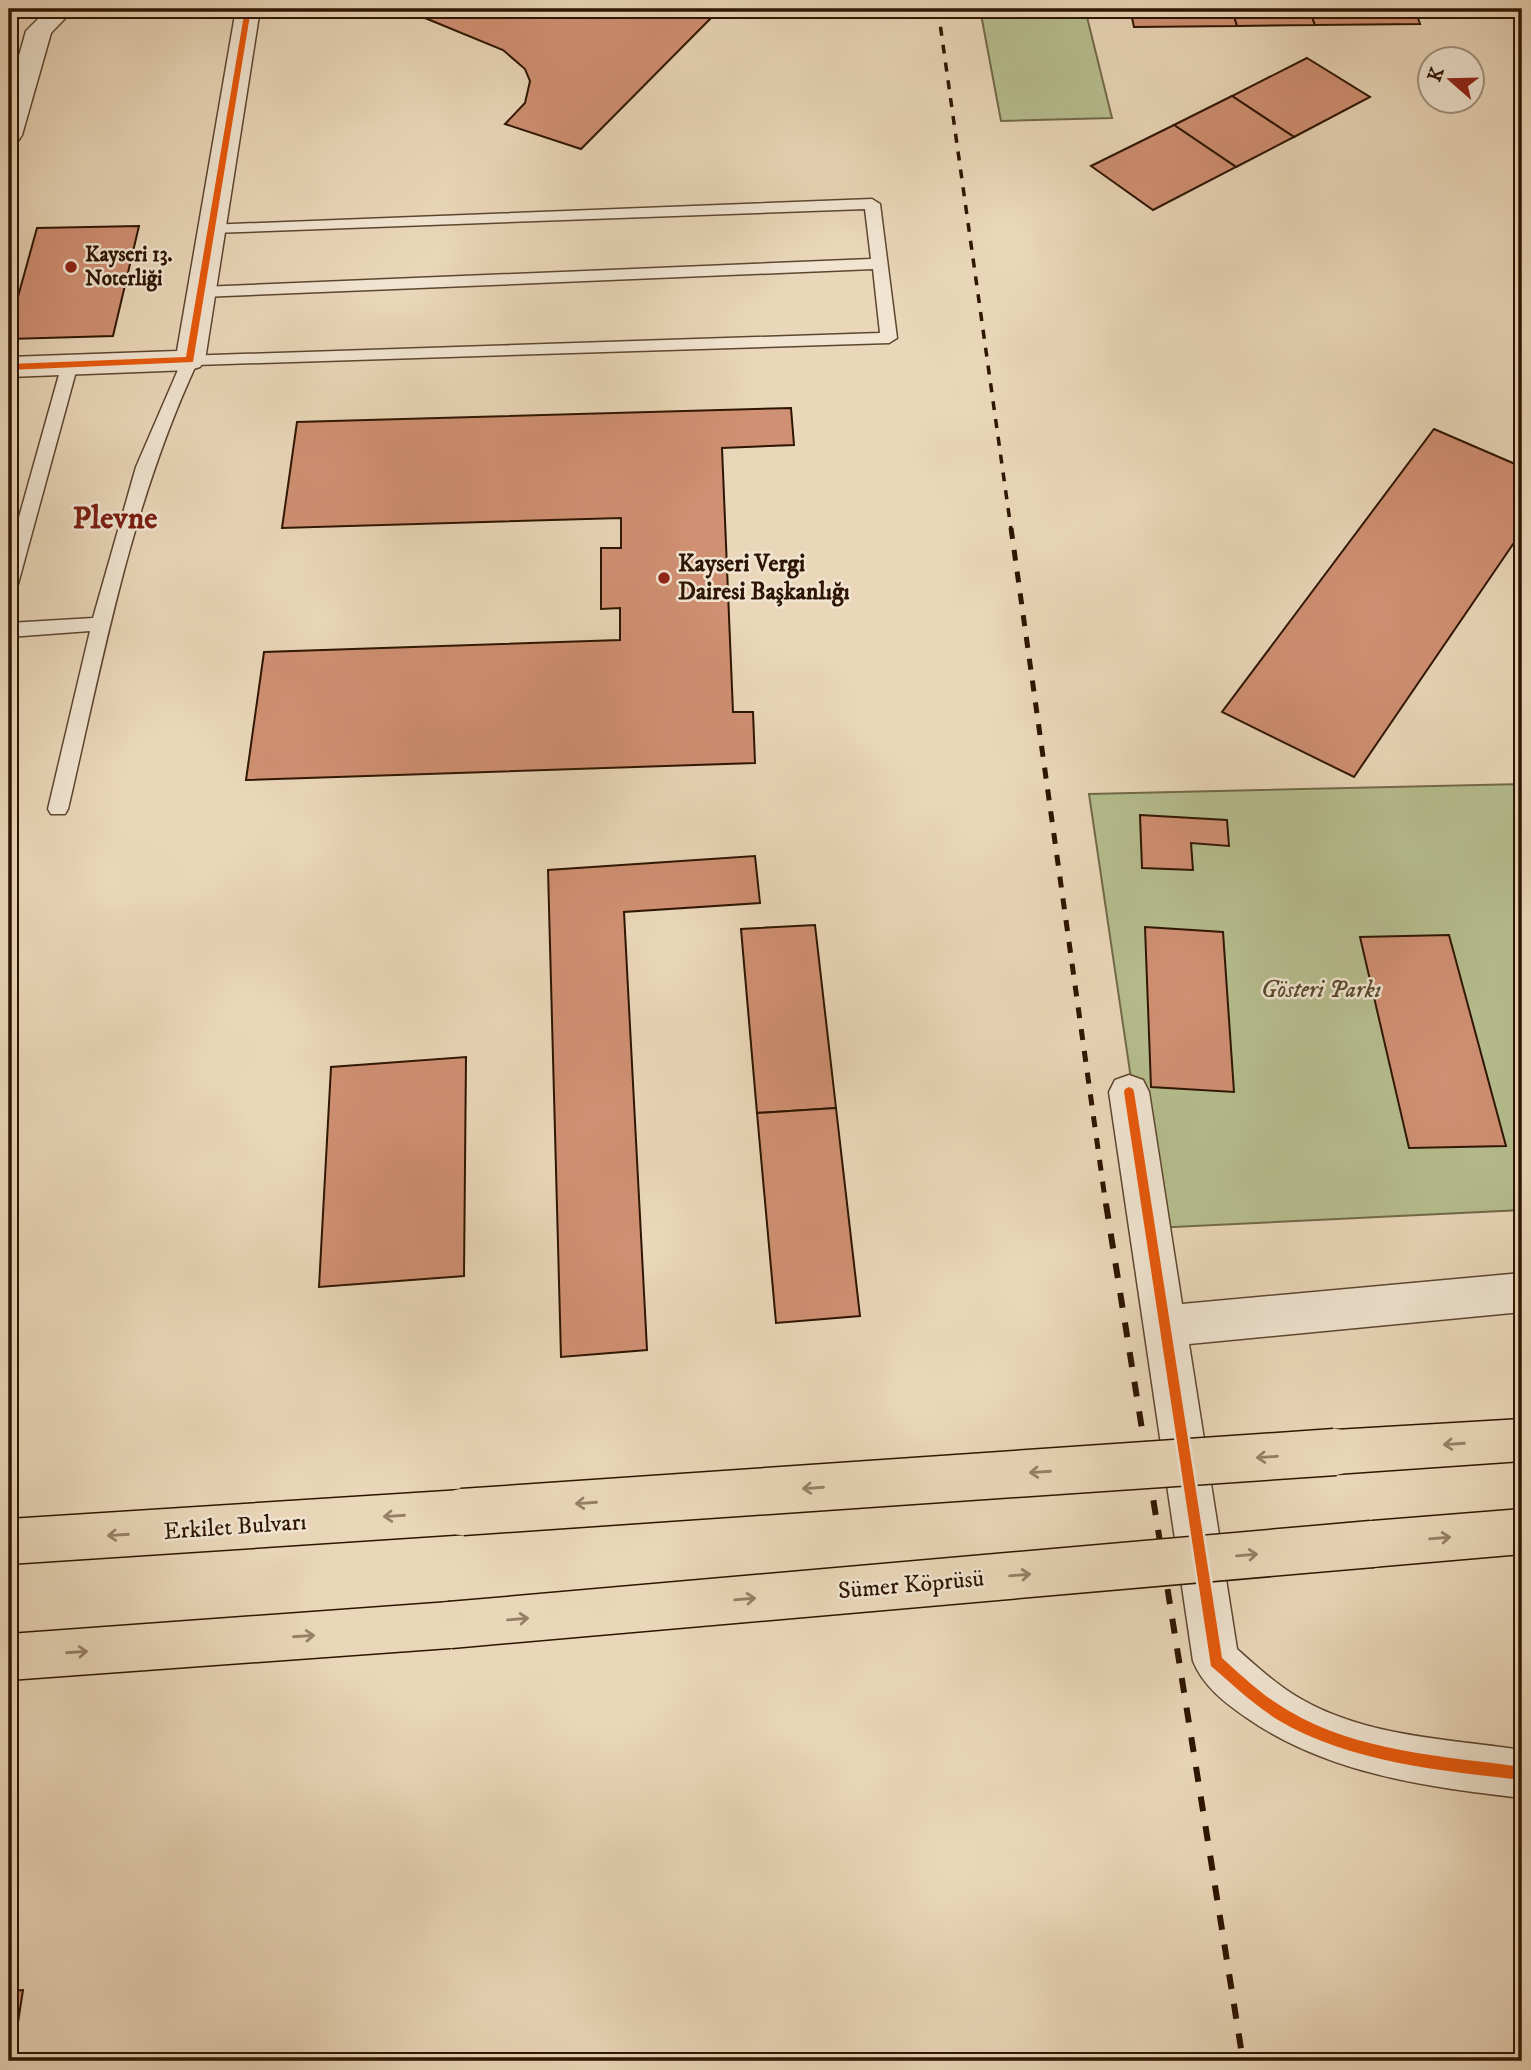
<svg xmlns="http://www.w3.org/2000/svg" width="1531" height="2070" font-family="'IM FELL DW Pica',serif">
<style>
.green{fill:#b6be8f;stroke:#726a48;stroke-width:2}
.building{fill:#d09073;stroke:#2e1501;stroke-width:2}
.lines{fill:none;stroke-linecap:round;stroke-linejoin:round}
.service-casing{stroke:#5d462f;stroke-width:3}
.minor-casing{stroke:#5d462f;stroke-width:3}
.primary-casing{stroke:#2e1501;stroke-width:3}
.service{fill:#f1e5d2;fill-rule:evenodd}
.minor{fill:#f1e5d2;fill-rule:evenodd}
.primary{fill:#ead7b9;fill-rule:evenodd}
.rail-far2{stroke:#2e1501;stroke-width:3.5;stroke-dasharray:9 9;stroke-linecap:butt}
.rail-far1{stroke:#2e1501;stroke-width:5;stroke-dasharray:11 11;stroke-linecap:butt}
.rail{stroke:#2e1501;stroke-width:6;stroke-dasharray:15 15;stroke-linecap:butt}
.primary-bridge-casing{stroke:#2e1501;stroke-width:49;stroke-linecap:butt}
.primary-bridge{stroke:#ead7b9;stroke-width:46}
.cycleway-casing{stroke:#f1e5d2;stroke-width:5}
.cycleway{fill:#e8590c;fill-rule:evenodd}
.oneway{stroke:#958066}
.poi-dot{fill:#8f2418;stroke:#f1e5d2;stroke-width:2.5}
.labels{text-anchor:middle;dominant-baseline:central;stroke-width:5;stroke-linejoin:round;paint-order:stroke}
.far-poi-label{font-size:21px;font-weight:bold;fill:#2e1501;stroke:#f1e5d2;text-anchor:start}
.poi-label{font-size:24px;font-weight:bold;fill:#2e1501;stroke:#f1e5d2;text-anchor:start}
.park-label{font-size:24px;font-style:italic;fill:#57482c;stroke:#f1e5d2}
.street-label{font-size:24px;fill:#2e1501;stroke:#f1e5d2}
.district-label{font-size:32px;font-weight:bold;fill:#7a1f14;stroke:#f1e5d2}
</style>
<rect width="100%" height="100%" fill="#ead7b9"/>
<filter id="stains"><feTurbulence type="fractalNoise" baseFrequency=".00286" numOctaves="4"/><feColorMatrix values="0 0 0 0 .2 0 0 0 0 .09 0 0 0 0 .02 0 0 0 .5 -.17"/></filter>
<radialGradient id="worn" r=".72"><stop offset=".6" stop-color="#630" stop-opacity="0"/><stop offset="1" stop-color="#630" stop-opacity=".3"/></radialGradient>
<g class="green">
<polygon points="980,9 1085,9 1112,118 1001,121"/>
<polygon points="1522,784 1522,1210 1153,1228 1089,794"/>
</g>
<g class="building">
<polygon points="531,9 720,9 581,149 505,124 525,103 530,81 525,69 503,50 425,18 425,15"/>
<polygon points="1130,9 1232,9 1237,26 1134,27"/>
<polygon points="1232,9 1309,9 1315,25 1237,26"/>
<polygon points="1309,9 1415,9 1420,24 1315,25"/>
<polygon points="1307,58 1370,97 1294,137 1232,96"/>
<polygon points="1232,96 1294,137 1236,167 1174,125"/>
<polygon points="1174,125 1236,167 1153,210 1091,166"/>
<polygon points="139,226 113,336 9,339 9,329 37,228"/>
<polygon points="791,408 794,445 722,448 733,712 753,712 755,763 246,780 264,652 620,640 620,608 601,609 601,548 621,548 621,518 282,528 297,422"/>
<polygon points="1434,429 1522,467 1522,531 1354,777 1222,712"/>
<polygon points="1140,815 1227,820 1229,846 1191,843 1193,870 1142,868"/>
<polygon points="755,856 760,903 624,912 647,1350 561,1357 548,870"/>
<polygon points="815,925 836,1108 757,1113 741,929"/>
<polygon points="1145,927 1223,932 1234,1092 1151,1087"/>
<polygon points="1449,935 1506,1146 1409,1148 1360,937"/>
<polygon points="466,1057 464,1276 319,1287 331,1067"/>
<polygon points="836,1108 860,1316 776,1323 757,1113"/>
<polygon points="23,1990 12,2061 9,2061 9,1991"/>
</g>
<g class="lines">
<defs>
<g id="service">
<path d="M872,199L880,204L897,338L889,343L196,365C130,508 103,658 68,809L65,814H51L48,809L90,631L9,637V623L93,618L136,467L184,356L880,333L873,269L201,297L193,292L201,287L871,259L865,209L212,233L207,231V225Z"/>
<polygon points="70,359 78,364 18,584 9,590 9,553 62,364"/>
</g>
<g id="minor">
<polygon points="48,9 74,9 51,33 22,135 18,141 9,143 9,91 26,31"/>
<polygon points="236,9 260,9 205,360 200,367 190,370 9,377 9,357 177,351"/>
<path d="M1129,1075L1143,1080L1149,1092L1182,1304L1522,1273V1312L1189,1344L1237,1649C1257,1667 1278,1686 1301,1699C1367,1737 1449,1739 1522,1750V1798C1427,1787 1328,1774 1247,1718C1225,1703 1203,1686 1193,1661L1109,1092L1115,1080Z"/>
</g>
<g id="primary">
<polygon points="1522,1419 1522,1461 1335,1474 1319,1467 1313,1452 1319,1437 1335,1430"/>
<polygon points="462,1490 478,1496 484,1512 478,1528 462,1534 9,1564 9,1519"/>
<polygon points="1522,1509 1522,1554 1372,1567 1356,1560 1349,1544 1356,1528 1372,1521"/>
<polygon points="450,1602 466,1609 473,1625 466,1641 450,1648 9,1680 9,1634"/>
</g>
</defs>
<use href="#service" class="service-casing"/>
<use href="#minor" class="minor-casing"/>
<use href="#primary" class="primary-casing"/>
<use href="#service" class="service"/>
<use href="#minor" class="minor"/>
<use href="#primary" class="primary"/>
<polyline class="rail-far2" points="938,9 1011,529"/>
<polyline class="rail-far1" points="1011,528 1106,1206"/>
<polyline class="rail" points="1106,1204 1243,2061"/>
<defs>
<g id="primary-bridge">
<polyline points="462,1512 1335,1452"/>
<polyline points="450,1625 1372,1544"/>
</g>
</defs>
<use href="#primary-bridge" class="primary-bridge-casing"/>
<use href="#primary-bridge" class="primary-bridge"/>
<defs>
<g id="cycleway">
<polygon points="245,9 251,9 193,362 9,370 9,364 186,357"/>
<path d="M1129,1087L1133,1089L1134,1092L1222,1658C1243,1677 1264,1697 1289,1711C1358,1752 1444,1756 1522,1767V1780C1443,1771 1348,1762 1278,1720C1253,1704 1233,1685 1211,1666L1124,1092L1125,1089Z"/>
</g>
</defs>
<use href="#cycleway" class="cycleway-casing"/>
<use href="#cycleway" class="cycleway"/>
</g>
<defs><path id="oneway-shaft" d="M-6 0H5M1.5-3L5.5 0L1.5 3" fill="none" stroke-width="1.6" stroke-linecap="round" stroke-linejoin="round" transform="scale(1.75)"/></defs>
<g class="oneway">
<use href="#oneway-shaft" transform="translate(1454 1444) rotate(176)"/>
<use href="#oneway-shaft" transform="translate(1267 1457) rotate(176)"/>
<use href="#oneway-shaft" transform="translate(1040 1472) rotate(176)"/>
<use href="#oneway-shaft" transform="translate(813 1488) rotate(176)"/>
<use href="#oneway-shaft" transform="translate(586 1503) rotate(176)"/>
<use href="#oneway-shaft" transform="translate(394 1516) rotate(176)"/>
<use href="#oneway-shaft" transform="translate(118 1535) rotate(176)"/>
<use href="#oneway-shaft" transform="translate(1440 1538) rotate(-5)"/>
<use href="#oneway-shaft" transform="translate(1247 1555) rotate(-5)"/>
<use href="#oneway-shaft" transform="translate(1020 1575) rotate(-5)"/>
<use href="#oneway-shaft" transform="translate(745 1599) rotate(-5)"/>
<use href="#oneway-shaft" transform="translate(518 1619) rotate(-5)"/>
<use href="#oneway-shaft" transform="translate(304 1636) rotate(-4)"/>
<use href="#oneway-shaft" transform="translate(77 1652) rotate(-4)"/>
</g>
<g class="poi-dot">
<circle cx="71" cy="267" r="7"/>
<circle cx="664" cy="578" r="7"/>
</g>
<g class="labels">
<g class="far-poi-label">
<text x="85" y="255">Kayseri 13.<tspan x="85" dy="24">Noterliği</tspan></text>
</g>
<g class="poi-label">
<text x="678" y="564">Kayseri Vergi<tspan x="678" dy="28">Dairesi Başkanlığı</tspan></text>
</g>
<g class="park-label">
<text x="1321" y="990">Gösteri Parkı</text>
</g>
<g class="street-label">
<text transform="translate(235 1527) rotate(-4)">Erkilet Bulvarı</text>
<text transform="translate(911 1585) rotate(-5)">Sümer Köprüsü</text>
</g>
<g class="district-label">
<text x="115" y="519">Plevne</text>
</g>
</g>
<rect width="1531" height="2070" fill="none" stroke="#ead7b9" stroke-width="35"/>
<rect x="10" y="10" width="1510" height="2049" fill="none" stroke="#2e1501" stroke-width="3.5"/>
<rect x="18" y="18" width="1496" height="2035" fill="none" stroke="#2e1501" stroke-width="2"/>
<g transform="translate(1451 80) rotate(290)"><circle r="33" fill="#f1e5d2" stroke="#a3927e" stroke-width="2"/>
<path d="M0-5L12 26L0 18L-12 26Z" fill="#8f2418"/>
<text y="-10" font-size="19" font-weight="bold" text-anchor="middle" fill="#2e1501">K</text>
</g>
<rect width="100%" height="100%" filter="url(#stains)"/>
<rect width="100%" height="100%" fill="url(#worn)"/>
</svg>
